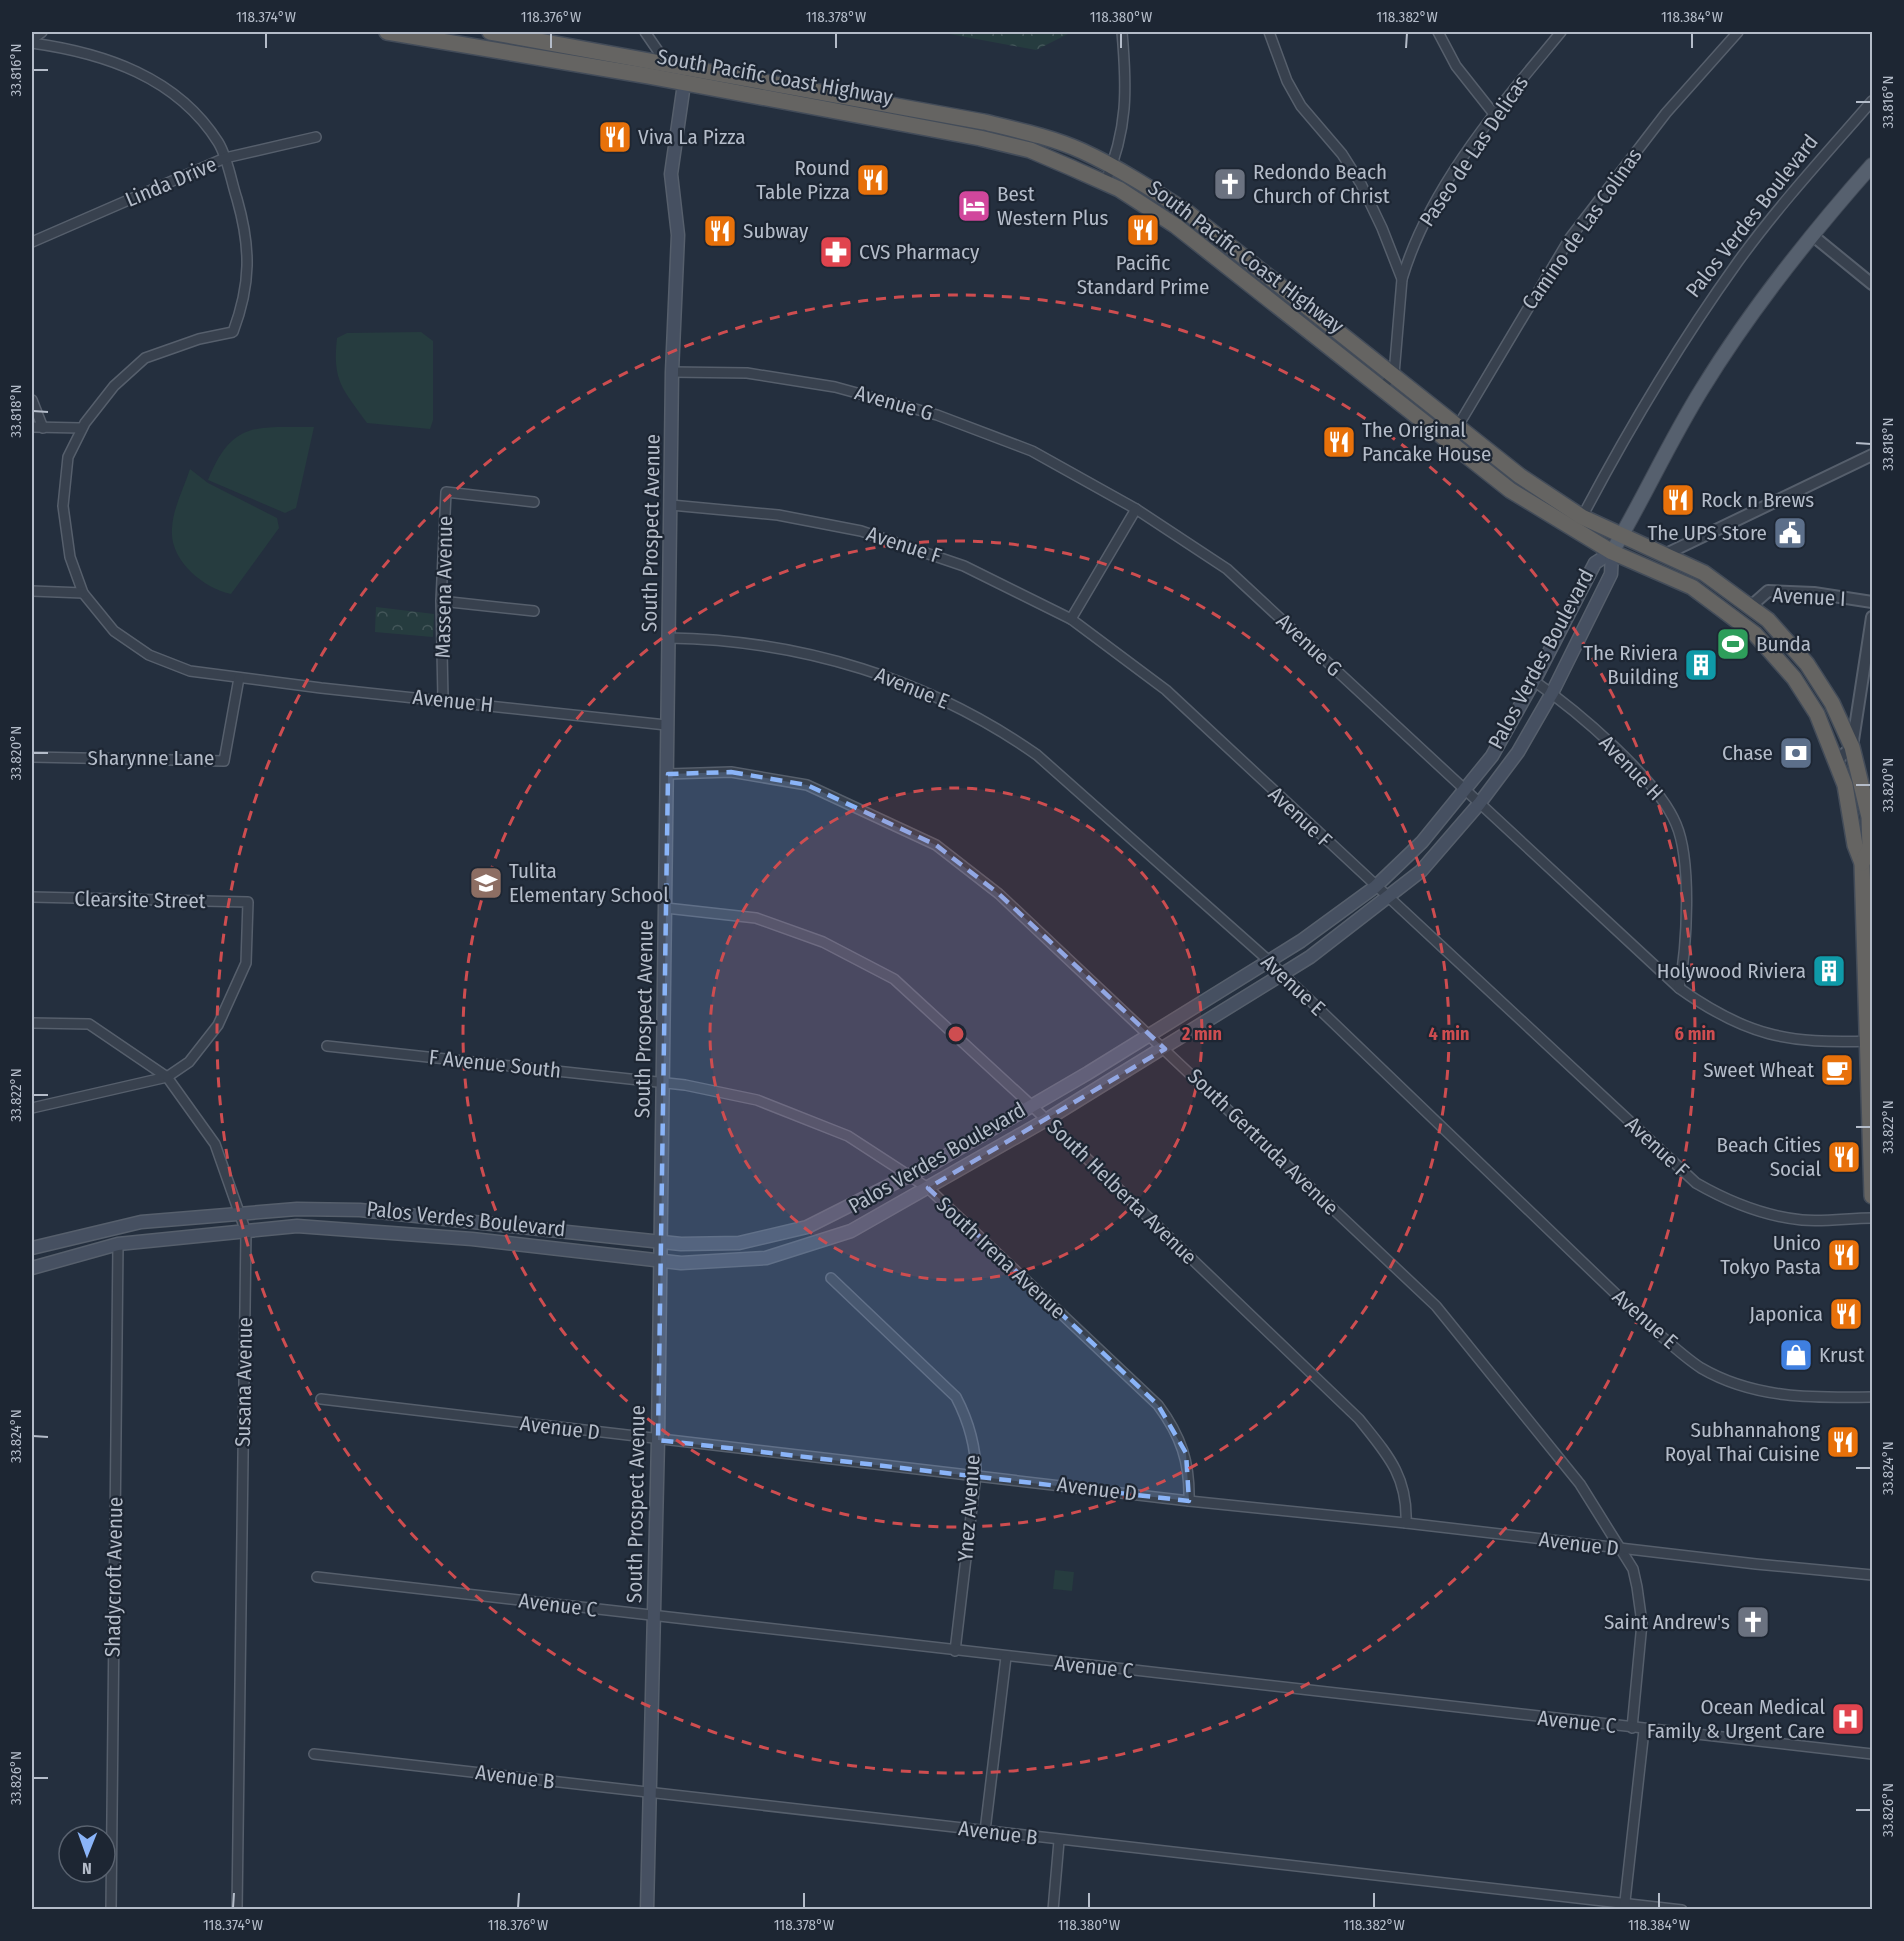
<svg xmlns="http://www.w3.org/2000/svg" width="1904" height="1941" font-family="'Fira Sans Condensed',sans-serif">
<style>
.park{fill:url(#park-crowns)}
.garden{fill:#263c3f}
.lines{fill:none;stroke-linecap:round;stroke-linejoin:round}
.minor-casing{stroke:#565f6c;stroke-width:12}
.tertiary-casing{stroke:#565f6c;stroke-width:14}
.secondary-casing{stroke:#565f6c;stroke-width:15}
.primary-casing{stroke:#414a57;stroke-width:16}
.trunk-casing{stroke:#434c59;stroke-width:18}
.minor{stroke:#38414e;stroke-width:9}
.tertiary{stroke:#38414e;stroke-width:10}
.secondary{stroke:#465061;stroke-width:12}
.primary{stroke:#56606e;stroke-width:14}
.trunk{stroke:#656462;stroke-width:15}
.marked{fill:#8ab4f8;fill-opacity:0.2;stroke:#8ab4f8;stroke-width:4.5;stroke-dasharray:12 8;stroke-linejoin:round}
.ticks{fill:none;stroke:#b4bcc9;stroke-width:2}
.ring{fill:none;stroke:#ce4d50;stroke-width:3;stroke-dasharray:10 8}
.labels{text-anchor:middle;dominant-baseline:central;stroke-width:4.5;stroke-linejoin:round;paint-order:stroke}
.street-label{font-size:21px;fill:#b4bcc9;stroke:#1d2633}
.poi-label{font-size:21px;fill:#b4bcc9;stroke:#1d2633;text-anchor:end}
.centre{fill:#ce4d50;stroke:#1d2633;stroke-width:3}
.ring-label{font-size:18px;text-anchor:middle;font-weight:bold;fill:#ce4d50;stroke:#1d2633;stroke-width:4.5;stroke-linejoin:round;paint-order:stroke}
.neatline{fill:none;stroke:#b4bcc9;stroke-width:2}
.ticks-label{font-size:15px;text-anchor:middle;fill:#b4bcc9}
</style>
<defs>
<pattern id="park-crowns" width="20" height="18" patternUnits="userSpaceOnUse" patternTransform="scale(1.5)"><rect width="20" height="18" fill="#263c3f"/><path d="M2 6a3 3 0 1 1 6 0M12 15a3 3 0 1 1 6 0" fill="none" stroke="#435659"/></pattern>
</defs>
<rect width="100%" height="100%" fill="#242f3e"/>
<g class="park">
<polygon points="939,32 1072,32 1036,50"/>
<polygon points="376,607 434,614 433,637 375,632"/>
</g>
<g class="garden">
<path d="M421,332L433,341V420L430,429L367,423C343,389 332,382 337,338L347,333Z"/>
<path d="M314,427L296,508L285,513L208,480C233,419 257,428 314,427Z"/>
<path d="M190,469L208,483L277,518L279,528L231,594C203,588 169,560 172,528C173,508 184,488 190,469Z"/>
<polygon points="1055,1570 1074,1572 1072,1591 1053,1589"/>
</g>
<g class="lines">
<defs>
<g id="minor">
<polyline points="645,32 667,64"/>
<polyline points="1269,32 1287,81 1301,106 1342,154 1361,184 1382,228 1402,279 1394,374 1382,387"/>
<polyline points="1438,32 1456,66 1494,114"/>
<polyline points="32,39 42,32"/>
<path d="M32,43C104,53 177,77 218,142C228,158 231,181 237,199C251,248 251,284 233,332L199,339L145,358L114,386L85,423L68,457L63,506L70,557L83,593L114,631L149,655L190,671L321,688L666,725"/>
<path d="M1105,183C1128,129 1127,89 1122,32"/>
<polyline points="32,242 225,158 316,137"/>
<path d="M1402,279C1430,185 1500,106 1561,32"/>
<path d="M672,372L747,373L835,387L937,415L1032,451L1136,509L1227,569L1679,988C1746,1036 1788,1044 1870,1041"/>
<polyline points="32,400 43,428"/>
<polyline points="32,427 81,428"/>
<polyline points="1449,441 1570,238 1666,113 1738,32"/>
<path d="M671,505L778,515L861,531L964,566L1071,619L1166,690L1696,1183C1729,1202 1763,1216 1802,1220C1825,1222 1850,1218 1872,1218"/>
<path d="M1582,517C1629,428 1679,344 1737,263C1778,206 1826,154 1872,101"/>
<polyline points="32,591 83,593"/>
<polyline points="441,601 534,611"/>
<polyline points="1071,619 1136,509"/>
<path d="M669,638C801,640 929,679 1037,755L1268,960L1644,1321C1662,1336 1681,1355 1701,1368C1754,1399 1813,1398 1872,1397"/>
<path d="M1534,681C1576,710 1657,778 1676,824C1692,861 1687,948 1679,988"/>
<polyline points="443,699 441,601 446,492 534,502"/>
<polyline points="32,757 224,761 239,678"/>
<polyline points="668,774 731,772 807,785 936,845 999,894 1436,1306 1580,1484 1633,1569 1637,1587 1642,1623 1632,1728"/>
<polyline points="32,897 248,902 246,963 218,1025 189,1062 167,1077 32,1108"/>
<path d="M666,908L756,918L823,942L894,979L1031,1105L1359,1419C1387,1454 1408,1476 1406,1523"/>
<polyline points="32,1023 89,1024 167,1077 215,1144 246,1232 237,1910"/>
<path d="M327,1046L685,1085L757,1100L848,1136L928,1188L1158,1405C1181,1436 1190,1462 1189,1501"/>
<path d="M831,1278L956,1397C969,1422 976,1446 976,1474L955,1651"/>
<polyline points="321,1399 1189,1501 1406,1523 1756,1564 1872,1575"/>
<polyline points="317,1577 1872,1754"/>
<polyline points="314,1754 1682,1910"/>
<polyline points="985,1831 1006,1657"/>
<polyline points="111,1910 118,1244"/>
<polyline points="1053,1910 1059,1841"/>
<polyline points="1624,1910 1644,1730"/>
</g>
<g id="tertiary">
<polyline points="1812,235 1872,284"/>
<polyline points="1664,555 1872,455"/>
<polyline points="1751,606 1768,591 1814,593 1872,602"/>
<polyline points="1837,760 1852,747 1872,617"/>
</g>
<g id="secondary">
<polyline points="32,1248 141,1222 297,1209 360,1210 681,1244 739,1243 807,1227 932,1164 1088,1073 1301,941 1375,887 1422,842 1492,756 1534,681 1595,563 1612,552"/>
<polyline points="32,1268 118,1244 297,1226 472,1239 681,1263 766,1258 851,1231 1046,1120 1310,957 1421,871 1479,804 1518,752 1552,693 1611,574 1612,552"/>
<polyline points="647,1910 658,1440 672,372 678,235 671,174 684,84 678,76"/>
</g>
<path id="primary" d="M1612,552C1644,498 1669,442 1702,389C1751,309 1810,235 1872,165"/>
<g id="trunk">
<polyline points="387,32 649,76 980,138 1030,150 1072,168 1119,189 1176,226 1510,490 1612,552 1692,587 1755,634 1794,678 1817,714 1845,785 1855,845 1862,863 1872,1196"/>
<path d="M490,32L984,122C1017,130 1051,137 1082,151C1119,168 1153,190 1187,212L1520,476L1582,517L1704,573L1768,620L1807,664L1832,703L1852,747L1869,817L1870,848L1862,863"/>
</g>
</defs>
<use href="#minor" class="minor-casing"/>
<use href="#tertiary" class="tertiary-casing"/>
<use href="#secondary" class="secondary-casing"/>
<use href="#primary" class="primary-casing"/>
<use href="#trunk" class="trunk-casing"/>
<use href="#minor" class="minor"/>
<use href="#tertiary" class="tertiary"/>
<use href="#secondary" class="secondary"/>
<use href="#primary" class="primary"/>
<use href="#trunk" class="trunk"/>
</g>
<path class="marked" d="M731,772L807,785L936,845L999,894L1165,1049L928,1188L1158,1405L1186,1453L1189,1501L658,1440L668,774Z"/>
<path class="ticks" d="M266,48V33M551,48V33M836,48V33M1121,48V33M1406,48L1407,33M1692,48V33M33,70H48M1856,102H1871M33,411L48,412M1856,443L1871,444M33,753H48M1856,785H1871M33,1095H48M1856,1127H1871M33,1436L48,1437M1856,1468H1871M33,1778H48M1856,1810H1871M233,1908L234,1893M518,1908L519,1893M804,1908V1893M1089,1908V1893M1374,1908V1893M1659,1908V1893"/>
<circle cx="956" cy="1034" r="246" fill="#ce4d50" fill-opacity=".12"/>
<g class="ring">
<circle cx="956" cy="1034" r="246"/>
<circle cx="956" cy="1034" r="493"/>
<circle cx="956" cy="1034" r="739"/>
</g>
<defs>
<symbol id="restaurant-square" viewBox="-11 -11 22 22"><rect x="-9" y="-9" width="18" height="18" rx="4" fill="#e8710a" stroke="#1d2633"/><path d="M-5-6h1v4h1v-4h1v4h1v-4h1v5L-1.5 .5V6h-2V.5L-5-1ZM5-6V6H3V1.5H1.5Q1.5-4 5-6Z" fill="#fff"/></symbol>
<symbol id="church-square" viewBox="-11 -11 22 22"><rect x="-9" y="-9" width="18" height="18" rx="4" fill="#6b7280" stroke="#1d2633"/><path d="M-1.2-6h2.4v3.5h3.3v2.4h-3.3V6h-2.4V-.1h-3.3v-2.4h3.3Z" fill="#fff"/></symbol>
<symbol id="hotel-square" viewBox="-11 -11 22 22"><rect x="-9" y="-9" width="18" height="18" rx="4" fill="#d1479c" stroke="#1d2633"/><path d="M-6-4.5h1.5V1H6V5H4.5V3h-9V5H-6ZM-4 0a1.8 1.8 0 1 1 3.6 0ZM.5 0V-2.5h3Q6-2.5 6 0Z" fill="#fff"/></symbol>
<symbol id="pharmacy-square" viewBox="-11 -11 22 22"><rect x="-9" y="-9" width="18" height="18" rx="4" fill="#e0444e" stroke="#1d2633"/><path d="M-2-6h4v4h4v4h-4v4h-4v-4h-4v-4h4Z" fill="#fff"/></symbol>
<symbol id="civic-square" viewBox="-11 -11 22 22"><rect x="-9" y="-9" width="18" height="18" rx="4" fill="#5c6f8a" stroke="#1d2633"/><path d="M-.6-6.5H3V-4.5H.6V-3L4-1V1h2V6H-6V1h2V-1L-.6-3ZM-1.2 2.5V6h2.4V2.5Z" fill="#fff"/></symbol>
<symbol id="stadium-square" viewBox="-11 -11 22 22"><rect x="-9" y="-9" width="18" height="18" rx="4" fill="#2e9e5b" stroke="#1d2633"/><path d="M0-5a6.5 5 0 1 0 0 10a6.5 5 0 1 0 0-10ZM-3.5-1.8h7v3.6h-7Z" fill="#fff"/></symbol>
<symbol id="building-square" viewBox="-11 -11 22 22"><rect x="-9" y="-9" width="18" height="18" rx="4" fill="#0f9aa8" stroke="#1d2633"/><path d="M-4-6H4V6H1V3H-1V6H-4ZM-2.5-4.3h1.7v1.8h-1.7ZM.8-4.3h1.7v1.8H.8ZM-2.5-1h1.7V.8h-1.7ZM.8-1h1.7V.8H.8Z" fill="#fff"/></symbol>
<symbol id="bank-square" viewBox="-11 -11 22 22"><rect x="-9" y="-9" width="18" height="18" rx="4" fill="#5c6f8a" stroke="#1d2633"/><path d="M-6-4H6V4H-6ZM0-2.3a2.3 2.3 0 1 0 0 4.6a2.3 2.3 0 1 0 0-4.6Z" fill="#fff"/></symbol>
<symbol id="school-square" viewBox="-11 -11 22 22"><rect x="-9" y="-9" width="18" height="18" rx="4" fill="#8d6e63" stroke="#1d2633"/><path d="M0-5L7-2L0 1L-7-2ZM-4 1L0 2.5L4 1V4Q0 6-4 4Z" fill="#fff"/></symbol>
<symbol id="cafe-square" viewBox="-11 -11 22 22"><rect x="-9" y="-9" width="18" height="18" rx="4" fill="#e8710a" stroke="#1d2633"/><path d="M-5.5-4.5H6V0H3Q3 3.5 0 3.5H-2.5Q-5.5 3.5-5.5 0ZM3-3.2v2h1.7v-2ZM-6 4.5H4V6H-6Z" fill="#fff"/></symbol>
<symbol id="shop-square" viewBox="-11 -11 22 22"><rect x="-9" y="-9" width="18" height="18" rx="4" fill="#3f7fe0" stroke="#1d2633"/><path d="M-5-2.5h2.3a2.7 3.5 0 0 1 5.4 0H5L5.5 6h-11ZM-1.5-2.5h3a1.5 2.3 0 0 0-3 0Z" fill="#fff"/></symbol>
<symbol id="hospital-square" viewBox="-11 -11 22 22"><rect x="-9" y="-9" width="18" height="18" rx="4" fill="#e0444e" stroke="#1d2633"/><path d="M-5-5h3v3.5h4V-5h3V5h-3V1.5h-4V5h-3Z" fill="#fff"/></symbol>
</defs>
<g fill-rule="evenodd">
<use href="#restaurant-square" x="596" y="118" width="38" height="38"/>
<use href="#restaurant-square" x="854" y="161" width="38" height="38"/>
<use href="#church-square" x="1211" y="165" width="38" height="38"/>
<use href="#hotel-square" x="955" y="187" width="38" height="38"/>
<use href="#restaurant-square" x="1124" y="211" width="38" height="38"/>
<use href="#restaurant-square" x="701" y="212" width="38" height="38"/>
<use href="#pharmacy-square" x="817" y="233" width="38" height="38"/>
<use href="#restaurant-square" x="1320" y="423" width="38" height="38"/>
<use href="#restaurant-square" x="1659" y="481" width="38" height="38"/>
<use href="#civic-square" x="1771" y="514" width="38" height="38"/>
<use href="#stadium-square" x="1714" y="625" width="38" height="38"/>
<use href="#building-square" x="1682" y="646" width="38" height="38"/>
<use href="#bank-square" x="1777" y="734" width="38" height="38"/>
<use href="#school-square" x="467" y="864" width="38" height="38"/>
<use href="#building-square" x="1810" y="952" width="38" height="38"/>
<use href="#cafe-square" x="1818" y="1051" width="38" height="38"/>
<use href="#restaurant-square" x="1825" y="1138" width="38" height="38"/>
<use href="#restaurant-square" x="1825" y="1236" width="38" height="38"/>
<use href="#restaurant-square" x="1827" y="1295" width="38" height="38"/>
<use href="#shop-square" x="1777" y="1336" width="38" height="38"/>
<use href="#restaurant-square" x="1824" y="1423" width="38" height="38"/>
<use href="#church-square" x="1734" y="1603" width="38" height="38"/>
<use href="#hospital-square" x="1829" y="1700" width="38" height="38"/>
</g>
<g class="labels">
<g class="street-label">
<text transform="translate(775 77) rotate(10)">South Pacific Coast Highway</text>
<text transform="translate(1474 151) rotate(-56)">Paseo de Las Delicas</text>
<text transform="translate(171 182) rotate(-23)">Linda Drive</text>
<text transform="translate(1752 216) rotate(-52)">Palos Verdes Boulevard</text>
<text transform="translate(1582 229) rotate(-55)">Camino de Las Colinas</text>
<text transform="translate(1246 257) rotate(37)">South Pacific Coast Highway</text>
<text transform="translate(894 403) rotate(16)">Avenue G</text>
<text transform="translate(651 533) rotate(-89)">South Prospect Avenue</text>
<text transform="translate(904 545) rotate(18)">Avenue F</text>
<text transform="translate(444 587) rotate(-89)">Massena Avenue</text>
<text transform="translate(1809 597) rotate(3)">Avenue I</text>
<text transform="translate(1309 645) rotate(43)">Avenue G</text>
<text transform="translate(1541 659) rotate(-62)">Palos Verdes Boulevard</text>
<text transform="translate(912 688) rotate(22)">Avenue E</text>
<text transform="translate(453 701) rotate(6)">Avenue H</text>
<text x="151" y="758">Sharynne Lane</text>
<text transform="translate(1631 768) rotate(46)">Avenue H</text>
<text transform="translate(1300 817) rotate(43)">Avenue F</text>
<text transform="translate(140 900) rotate(1)">Clearsite Street</text>
<text transform="translate(1293 985) rotate(43)">Avenue E</text>
<text transform="translate(644 1019) rotate(-89)">South Prospect Avenue</text>
<text transform="translate(495 1064) rotate(6)">F Avenue South</text>
<text transform="translate(1263 1142) rotate(44)">South Gertruda Avenue</text>
<text transform="translate(1657 1147) rotate(43)">Avenue F</text>
<text transform="translate(937 1158) rotate(-30)">Palos Verdes Boulevard</text>
<text transform="translate(1122 1192) rotate(44)">South Helberta Avenue</text>
<text transform="translate(466 1219) rotate(6)">Palos Verdes Boulevard</text>
<text transform="translate(1001 1258) rotate(43)">South Irena Avenue</text>
<text transform="translate(1645 1319) rotate(41)">Avenue E</text>
<text transform="translate(244 1382) rotate(-89)">Susana Avenue</text>
<text transform="translate(560 1428) rotate(7)">Avenue D</text>
<text transform="translate(1097 1489) rotate(7)">Avenue D</text>
<text transform="translate(636 1504) rotate(-89)">South Prospect Avenue</text>
<text transform="translate(969 1508) rotate(-86)">Ynez Avenue</text>
<text transform="translate(1579 1544) rotate(7)">Avenue D</text>
<text transform="translate(114 1577) rotate(-89)">Shadycroft Avenue</text>
<text transform="translate(558 1605) rotate(7)">Avenue C</text>
<text transform="translate(1094 1667) rotate(6)">Avenue C</text>
<text transform="translate(1577 1722) rotate(6)">Avenue C</text>
<text transform="translate(515 1777) rotate(7)">Avenue B</text>
<text transform="translate(998 1833) rotate(7)">Avenue B</text>
</g>
<g class="poi-label">
<text x="638" y="137" text-anchor="start">Viva La Pizza</text>
<text x="850" y="168">Round<tspan x="850" dy="24">Table Pizza</tspan></text>
<text x="1253" y="172" text-anchor="start">Redondo Beach<tspan x="1253" dy="24">Church of Christ</tspan></text>
<text x="997" y="194" text-anchor="start">Best<tspan x="997" dy="24">Western Plus</tspan></text>
<text x="743" y="231" text-anchor="start">Subway</text>
<text x="859" y="252" text-anchor="start">CVS Pharmacy</text>
<text x="1143" y="263" text-anchor="middle">Pacific<tspan x="1143" dy="24">Standard Prime</tspan></text>
<text x="1362" y="430" text-anchor="start">The Original<tspan x="1362" dy="24">Pancake House</tspan></text>
<text x="1701" y="500" text-anchor="start">Rock n Brews</text>
<text x="1767" y="533">The UPS Store</text>
<text x="1756" y="644" text-anchor="start">Bunda</text>
<text x="1678" y="653">The Riviera<tspan x="1678" dy="24">Building</tspan></text>
<text x="1773" y="753">Chase</text>
<text x="509" y="871" text-anchor="start">Tulita<tspan x="509" dy="24">Elementary School</tspan></text>
<text x="1806" y="971">Holywood Riviera</text>
<text x="1814" y="1070">Sweet Wheat</text>
<text x="1821" y="1145">Beach Cities<tspan x="1821" dy="24">Social</tspan></text>
<text x="1821" y="1243">Unico<tspan x="1821" dy="24">Tokyo Pasta</tspan></text>
<text x="1823" y="1314">Japonica</text>
<text x="1819" y="1355" text-anchor="start">Krust</text>
<text x="1820" y="1430">Subhannahong<tspan x="1820" dy="24">Royal Thai Cuisine</tspan></text>
<text x="1730" y="1622">Saint Andrew's</text>
<text x="1825" y="1707">Ocean Medical<tspan x="1825" dy="24">Family &amp; Urgent Care</tspan></text>
</g>
</g>
<circle cx="956" cy="1034" r="9" class="centre"/>
<g class="ring-label">
<text x="1202" y="1040">2 min</text>
<text x="1449" y="1040">4 min</text>
<text x="1695" y="1040">6 min</text>
</g>
<rect width="1904" height="1941" fill="none" stroke="#1d2633" stroke-width="66"/>
<g transform="translate(87 1854) rotate(181)"><circle r="28" fill="#1d2633" stroke="#59626f" stroke-width="1.5"/>
<path d="M0-4.5L10 22L0 15L-10 22Z" fill="#8ab4f8"/>
<text y="-9" font-size="16" font-weight="bold" text-anchor="middle" fill="#b4bcc9">N</text>
</g>
<rect x="33" y="33" width="1838" height="1875" class="neatline"/>
<g class="ticks-label">
<text x="266" y="22">118.374°W</text>
<text x="551" y="22">118.376°W</text>
<text x="836" y="22">118.378°W</text>
<text x="1121" y="22">118.380°W</text>
<text x="1407" y="22">118.382°W</text>
<text x="1692" y="22">118.384°W</text>
<text transform="translate(16 70) rotate(-90)" y="5">33.816°N</text>
<text transform="translate(1888 102) rotate(-90)" y="5">33.816°N</text>
<text transform="translate(16 411) rotate(-90)" y="5">33.818°N</text>
<text transform="translate(1888 444) rotate(-90)" y="5">33.818°N</text>
<text transform="translate(16 753) rotate(-90)" y="5">33.820°N</text>
<text transform="translate(1888 785) rotate(-90)" y="5">33.820°N</text>
<text transform="translate(16 1095) rotate(-90)" y="5">33.822°N</text>
<text transform="translate(1888 1127) rotate(-90)" y="5">33.822°N</text>
<text transform="translate(16 1436) rotate(-90)" y="5">33.824°N</text>
<text transform="translate(1888 1468) rotate(-90)" y="5">33.824°N</text>
<text transform="translate(16 1778) rotate(-90)" y="5">33.826°N</text>
<text transform="translate(1888 1810) rotate(-90)" y="5">33.826°N</text>
<text x="233" y="1930">118.374°W</text>
<text x="518" y="1930">118.376°W</text>
<text x="804" y="1930">118.378°W</text>
<text x="1089" y="1930">118.380°W</text>
<text x="1374" y="1930">118.382°W</text>
<text x="1659" y="1930">118.384°W</text>
</g>
</svg>
